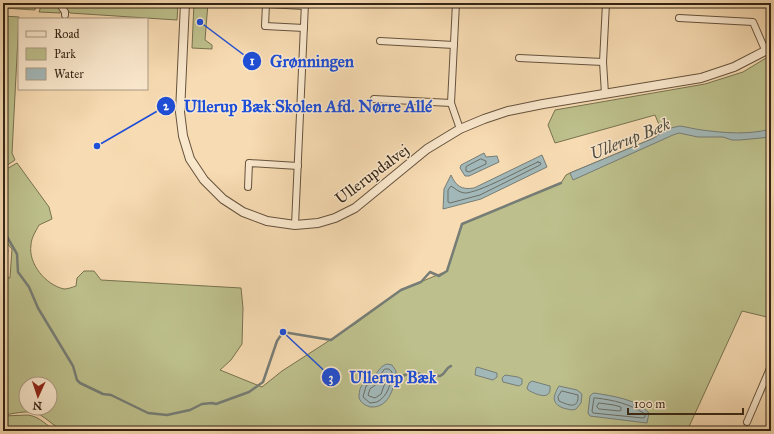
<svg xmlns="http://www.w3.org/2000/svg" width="774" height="434" font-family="'IM FELL Great Primer',serif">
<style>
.green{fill:#bdc08c;stroke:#787250;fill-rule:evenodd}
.water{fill:#a2b8b8;stroke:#767d76}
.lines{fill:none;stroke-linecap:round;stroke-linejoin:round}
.shore{stroke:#6b6e66;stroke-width:1}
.stream{stroke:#767d76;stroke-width:2.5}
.minor-casing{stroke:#65523c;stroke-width:8}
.tertiary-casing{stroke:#65523c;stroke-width:10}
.minor{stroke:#fae8cd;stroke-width:6}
.tertiary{stroke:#fae8cd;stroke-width:8}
.labels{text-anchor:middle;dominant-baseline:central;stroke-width:3;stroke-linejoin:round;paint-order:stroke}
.street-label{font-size:16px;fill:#342414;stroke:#fae8cd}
.water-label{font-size:17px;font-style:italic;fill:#555045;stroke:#fae8cd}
.leader{fill:none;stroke:#1d4ed8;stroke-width:1.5}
.callout-dot{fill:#1d4ed8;stroke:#fae8cd;stroke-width:1.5}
.mark-label{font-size:12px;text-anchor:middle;font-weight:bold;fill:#fff}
.callout-label{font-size:17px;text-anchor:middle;font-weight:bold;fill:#1d4ed8;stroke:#fae8cd;stroke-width:3;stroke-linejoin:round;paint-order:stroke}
</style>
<rect width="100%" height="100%" fill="#f7dbb2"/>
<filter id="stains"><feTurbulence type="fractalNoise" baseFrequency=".005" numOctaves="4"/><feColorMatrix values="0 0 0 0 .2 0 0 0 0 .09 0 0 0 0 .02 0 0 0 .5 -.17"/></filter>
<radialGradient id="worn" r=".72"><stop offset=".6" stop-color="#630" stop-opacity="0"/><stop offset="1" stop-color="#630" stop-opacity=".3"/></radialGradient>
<g class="green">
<polygon points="3,3 36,3 35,10 3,8"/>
<polygon points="42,3 48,3 52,8 57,5 61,9 60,13 39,12"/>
<path d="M62,3C75,3 87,6 100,7L101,5H103V3H178L177,20L70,13Z"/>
<polygon points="194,3 208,3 205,40 212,45 212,49 192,48"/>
<polygon points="3,16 19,17 12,153 15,160 3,168"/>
<path d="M771,55V318L742,311L687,431H70C53,429 49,418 36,413C26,410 13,414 3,415V277L10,278L12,249L3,239V171L17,163L49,207L52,219L39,225C36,231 31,238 31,245C28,264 46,285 64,289C68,289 73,287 76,286L77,278L84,271H94L101,280L241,288L243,308L242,344L231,360L220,370L262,387L282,371L355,324L401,290L447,271L462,224L561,183L566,175L570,173L654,138L662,132L655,115L555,143L548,125L555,110L705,84L743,72ZM26,384H50V408H26Z"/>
<path d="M28,415C42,417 46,427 58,431H3V416Z"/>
</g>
<g class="water">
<path d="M680,126C687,127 694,129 702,130C725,133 748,135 771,129V137L740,140H732L723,137H698L679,133L673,135L573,180L570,173L654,138L666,129Z"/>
<polygon points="484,153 486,157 497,156 499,162 469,176 465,176 460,168 461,165"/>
<path d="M542,155L547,167L481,199L443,209L444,189L451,175C456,186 461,190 474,188Z"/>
<polygon points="3,246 8,250 6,266 3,269"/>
<path d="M387,364L392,365L396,371C395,385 390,408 371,407C366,406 361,403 359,398C359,381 366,384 375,375C379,370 381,366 387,364Z"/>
<polygon points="477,367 497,373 497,377 493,380 475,375 476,368"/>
<polygon points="505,375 518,377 522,379 522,384 519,386 503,382 502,378"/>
<path d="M532,381L550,386C552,402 535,394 528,390L527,388L529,383Z"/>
<path d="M559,386L577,390L582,394L581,403L576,409C572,411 568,409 563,408C551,403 553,396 559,386Z"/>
<path d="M594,393C612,396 637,399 649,413L647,423L590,416L588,413L590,396L592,394Z"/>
</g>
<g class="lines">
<g class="shore">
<polygon points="481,159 486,161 486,164 469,172 466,171 466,167"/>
<path d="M538,162L541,163L540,165L480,195L450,203L448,202V190L451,186C455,188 458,192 464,193C477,194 524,168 538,162Z"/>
<path d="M385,369H389L392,372C391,384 388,396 377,402L370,403L363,397L366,386L377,379Z"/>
<polygon points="382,381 385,383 381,394 375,398 369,396 368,395 370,389"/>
<path d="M562,391L578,395C579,410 568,405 559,401L558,397Z"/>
<path d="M596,398C614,400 630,404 645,414V417L643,418L593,413L592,411L594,398Z"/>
<polygon points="599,403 614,405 621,407 621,410 620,411 599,409 597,407"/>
</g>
<g class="stream">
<polyline points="3,230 17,254 18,272 29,287 38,308 73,366 77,380 80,383 103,394 111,395 148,413 167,415 190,410 202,404 212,403 216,404 249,392 263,382 277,341 283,332 331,340 401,290 421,282 430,272 439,276 447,271 462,224 561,183"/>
<path d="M396,378L414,372L423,375L440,376C446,374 445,368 451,366"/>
</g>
<defs>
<g id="minor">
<polyline points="59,3 65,12 65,15"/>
<polyline points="456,3 451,103 460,129"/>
<polyline points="679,18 753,22 766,52"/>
<polyline points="304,28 265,26 266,4 305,6"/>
<polyline points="380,41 454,45"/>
<polyline points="519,58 603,62"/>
<polyline points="605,94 603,62 606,3"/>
<polyline points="374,99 451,103"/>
<polyline points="250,107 300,109"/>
<polyline points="248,187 249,163 298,166"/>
<polyline points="295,225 305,3"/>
<polyline points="747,422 771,366"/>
</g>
<polyline id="tertiary" points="185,3 180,112 183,136 190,159 204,180 223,199 243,212 267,221 295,225 318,223 335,218 355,208 427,149 460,129 484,119 508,111 543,104 701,78 734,67 771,48"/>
</defs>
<use href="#minor" class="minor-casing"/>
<use href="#tertiary" class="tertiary-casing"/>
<use href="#minor" class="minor"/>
<use href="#tertiary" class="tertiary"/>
</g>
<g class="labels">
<g class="street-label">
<text transform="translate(372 174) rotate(-37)">Ullerupdalvej</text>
</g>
<g class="water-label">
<text transform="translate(630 139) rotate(-22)">Ullerup Bæk</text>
</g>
</g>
<path class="leader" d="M200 22L252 61M97 146L166 106M283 332L331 377"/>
<g class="callout-dot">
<circle cx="200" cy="22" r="4"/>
<circle cx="97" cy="146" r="4"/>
<circle cx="283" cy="332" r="4"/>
<circle cx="252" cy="61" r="10"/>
<circle cx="166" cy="106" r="10"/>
<circle cx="331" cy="377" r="10"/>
</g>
<g class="mark-label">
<text x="252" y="65">1</text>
<text x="166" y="110">2</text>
<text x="331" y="382">3</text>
</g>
<g class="callout-label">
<text x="312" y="67">Grønningen</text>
<text x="308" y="112">Ullerup Bæk Skolen Afd. Nørre Allé</text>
<text x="393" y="383">Ullerup Bæk</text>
</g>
<rect width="774" height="434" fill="none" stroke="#f7dbb2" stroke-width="16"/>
<rect x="4" y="4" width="766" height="426" fill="none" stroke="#342414" stroke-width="2"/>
<rect x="8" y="8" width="758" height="418" fill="none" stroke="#342414"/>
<rect x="18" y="18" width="130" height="72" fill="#fae8cd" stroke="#ab9a83"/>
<rect x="26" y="31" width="20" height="6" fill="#fae8cd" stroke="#ab9a83"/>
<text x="54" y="38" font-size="12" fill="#342414">Road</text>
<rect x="26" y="48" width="20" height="12" fill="#bdc08c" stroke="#ab9a83"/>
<text x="54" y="58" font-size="12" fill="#342414">Park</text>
<rect x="26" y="68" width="20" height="12" fill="#a2b8b8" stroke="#ab9a83"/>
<text x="54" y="78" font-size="12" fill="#342414">Water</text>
<g transform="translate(38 396) rotate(183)"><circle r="19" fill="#fae8cd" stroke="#ab9a83"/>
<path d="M0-3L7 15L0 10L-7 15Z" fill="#8f2418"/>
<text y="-6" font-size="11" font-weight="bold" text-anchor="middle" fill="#342414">N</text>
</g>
<path d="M628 408v6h115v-6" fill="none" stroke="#342414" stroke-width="2"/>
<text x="634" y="408" font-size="12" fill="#342414" stroke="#fae8cd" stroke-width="3" paint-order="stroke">100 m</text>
<rect width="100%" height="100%" filter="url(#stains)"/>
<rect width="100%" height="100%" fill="url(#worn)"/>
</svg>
